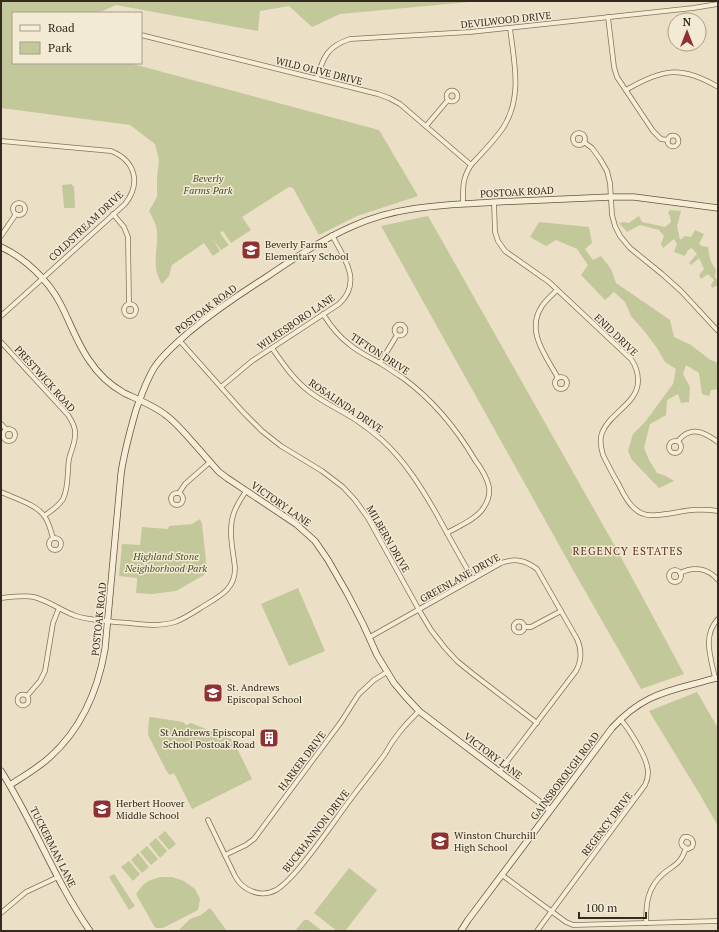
<svg xmlns="http://www.w3.org/2000/svg" width="719" height="932" font-family="'PT Serif',serif">
<style>
.green{fill:#c2c89a}
.lines{fill:none;stroke-linecap:round;stroke-linejoin:round}
.street-casing{stroke:#84725c;stroke-width:5.5}
.secondary-casing{stroke:#665340;stroke-width:7}
.street{stroke:#f6edd7;stroke-width:4}
.secondary{stroke:#f6edd7;stroke-width:5.5}
.labels{text-anchor:middle;dominant-baseline:central;stroke-width:3;stroke-linejoin:round;paint-order:stroke}
.street-label{font-size:10px;fill:#352a1f;stroke:#f3ead4}
.park-label{font-size:10px;font-style:italic;fill:#465027;stroke:#f3ead4}
.poi-label{font-size:10px;fill:#352a1f;stroke:#f3ead4;text-anchor:start}
.neighbourhood-label{font-size:11px;letter-spacing:1px;fill:#5f2f22;stroke:#f3ead4}
</style>
<rect width="100%" height="100%" fill="#ebdfc5"/>
<g class="green">
<path d="M1,1H480L340,14L312,27L289,6L260,11L258,31L116,5L98,13H13V63H129L379,130L418,196L357,216L319,235L293,188L289,187L242,217L251,230L231,243L223,231L220,233L229,245L221,250L212,238L220,251L213,256L204,243L172,265L169,276L162,284C151,267 158,250 157,232C157,225 152,217 149,211L157,197V178L159,160L155,144L130,125L1,108Z"/>
<polygon points="71,184 74,187 75,208 64,208 62,185"/>
<polygon points="670,210 681,211 677,226 680,240 685,236 691,237 695,230 704,234 699,244 702,246 708,247 709,254 711,262 716,270 715,277 718,281 718,285 712,288 711,285 714,280 708,274 701,279 699,275 704,269 699,258 691,265 689,263 697,254 692,248 688,250 685,256 674,252 677,244 674,239 663,248 661,244 664,236 659,230 640,225 627,232 619,223 624,222 629,223 639,216 642,222 665,227 671,222 670,216 668,213"/>
<polygon points="428,216 616,548 684,674 641,689 573,570 381,226"/>
<polygon points="539,222 589,227 592,243 585,249 593,260 601,256 611,269 616,283 670,320 674,337 691,345 709,359 718,363 718,389 711,390 709,396 702,394 699,373 686,365 683,374 690,387 689,402 681,403 678,394 667,400 666,415 650,424 644,448 649,460 657,473 666,476 674,481 659,488 632,460 628,451 633,434 645,422 673,384 676,369 665,362 657,348 645,332 631,316 625,302 614,292 605,300 581,275 588,265 577,249 556,240 546,246 530,237"/>
<polygon points="200,519 202,524 207,570 204,575 176,591 152,594 136,593 137,581 137,578 119,576 122,544 140,545 142,527 168,529 169,526 192,524"/>
<polygon points="298,588 325,651 289,666 261,604"/>
<polygon points="697,692 718,728 718,826 699,793 649,711"/>
<polygon points="151,717 183,722 186,725 191,723 238,742 235,744 252,779 192,809 174,773 170,775 167,772 148,735 149,718"/>
<polygon points="165,831 176,844 169,850 158,837"/>
<polygon points="156,838 167,851 160,858 149,844"/>
<polygon points="147,846 158,859 151,865 140,852"/>
<polygon points="138,853 149,867 142,873 131,860"/>
<polygon points="129,861 140,874 133,881 121,867"/>
<polygon points="349,868 377,890 345,931 337,931 314,913"/>
<polygon points="114,874 135,906 129,910 109,877"/>
<path d="M161,877H172L184,881L195,889L200,899L198,910L163,928H156L154,926L136,894C144,883 147,880 161,877Z"/>
<polygon points="210,908 227,931 178,931 190,919 201,915"/>
<polygon points="304,920 308,920 322,931 295,931"/>
</g>
<g class="lines">
<defs>
<g id="street">
<polyline points="608,17 614,67 617,77 653,131 661,139 668,140"/>
<polyline points="141,35 378,94 389,98 400,104 471,165"/>
<path d="M317,78C323,57 328,46 350,39L470,32L693,8L718,4"/>
<path d="M626,90C662,69 681,65 718,87"/>
<circle cx="452" cy="96" r="5.5"/>
<polyline points="426,126 448,100"/>
<circle cx="579" cy="139" r="6"/>
<circle cx="673" cy="141" r="5.5"/>
<path d="M1,141L111,151C136,161 141,184 125,204L1,316"/>
<polyline points="584,142 592,148 600,159 607,171 610,183 612,215 615,226 620,236 630,248 662,274 681,291 718,331"/>
<path d="M494,202L495,232L498,241L505,251L549,282L631,359C636,366 638,372 638,380C639,403 609,413 602,433C599,440 601,448 603,455C608,465 613,475 619,485C623,493 627,502 634,508C640,514 649,516 657,515C679,513 695,507 718,511"/>
<path d="M463,203C463,188 462,179 471,165C482,153 494,141 503,128C523,97 514,62 510,28"/>
<circle cx="19" cy="209" r="6"/>
<polyline points="113,214 124,227 128,237 129,304"/>
<polyline points="1,236 16,214"/>
<path d="M557,290C552,295 546,300 542,306C525,331 546,356 558,378"/>
<circle cx="130" cy="310" r="6"/>
<path d="M323,314C330,325 338,336 349,344C358,352 369,357 380,363C388,368 395,373 403,378C433,400 456,428 475,460C481,468 487,477 489,487C490,494 488,501 484,507C477,519 459,526 447,533"/>
<circle cx="400" cy="330" r="5.5"/>
<polyline points="179,340 243,412 262,431 281,446 322,471 343,487 355,500 368,518 419,610 431,630 445,648 457,661 473,674 537,723"/>
<path d="M1,342L68,415C72,421 75,426 75,432C76,442 71,450 69,459C67,472 69,487 63,499C59,506 51,511 44,516"/>
<path d="M272,348C284,365 296,383 314,395C327,404 342,411 356,420C365,426 374,433 382,440C405,461 421,487 436,513C448,535 460,557 473,579"/>
<polyline points="380,363 397,335"/>
<circle cx="561" cy="383" r="6"/>
<path d="M221,387L252,361L339,304C363,282 344,258 332,235"/>
<polyline points="1,424 6,429"/>
<circle cx="9" cy="435" r="6"/>
<circle cx="675" cy="447" r="6"/>
<path d="M678,441C691,425 704,432 718,442"/>
<path d="M1,492C14,498 38,505 45,517C49,523 51,531 53,538"/>
<polyline points="179,493 185,484 210,462"/>
<circle cx="177" cy="499" r="6"/>
<circle cx="55" cy="544" r="6"/>
<circle cx="675" cy="576" r="6"/>
<path d="M680,573C694,566 708,568 718,580"/>
<path d="M1,598C12,597 24,595 34,597C49,601 62,611 76,616C88,620 102,620 115,622C135,623 156,628 175,622C186,618 197,610 207,604C222,595 235,588 235,568C233,549 227,528 235,510C238,503 242,497 246,491"/>
<circle cx="519" cy="627" r="5.5"/>
<polyline points="524,627 531,627 561,611"/>
<path d="M370,637L501,563C515,558 525,560 537,569L577,639C582,650 582,660 576,671L499,772"/>
<path d="M715,678C711,658 702,636 718,619"/>
<circle cx="23" cy="700" r="5.5"/>
<polyline points="27,696 40,681 45,671 53,623 59,608"/>
<path d="M208,820L235,876C243,891 261,898 276,890C283,886 289,879 294,874C310,856 323,837 337,818C352,796 369,776 385,754C394,737 405,725 419,711"/>
<polyline points="225,855 246,845 254,839 341,722 355,700 359,694 374,680 387,672"/>
<polyline points="502,875 566,922 573,925 718,921"/>
<polyline points="1,913 26,892 58,877"/>
<path d="M646,923C646,904 647,888 663,874C668,869 676,866 680,860C683,857 684,852 686,848L688,849L692,847C695,841 691,836 684,837C680,841 680,846 686,848"/>
<path d="M537,931L645,785C648,779 649,773 647,766C645,755 628,727 620,719"/>
</g>
<g id="secondary">
<path d="M1,247C25,258 48,280 60,303C70,322 77,343 89,360C98,374 110,385 124,393C139,400 155,406 167,416C175,422 182,430 189,438C199,449 209,461 219,472L227,478L296,524L315,541L328,560L347,593L363,624L377,655L394,683L405,696L419,711L436,724L550,810"/>
<path d="M1,771C34,823 55,881 90,931"/>
<path d="M10,785C24,776 38,768 50,757C81,729 98,690 105,649L121,474C124,452 130,431 136,410C141,396 146,381 154,368C163,354 177,343 189,332C213,312 238,295 265,278C293,259 321,240 353,226C371,218 392,212 412,209C440,204 468,204 496,202C534,200 572,199 611,197H634L718,208"/>
<path d="M461,931L468,920L612,728C638,700 658,693 694,684C702,682 710,679 718,678"/>
</g>
</defs>
<use href="#street" class="street-casing"/>
<use href="#secondary" class="secondary-casing"/>
<use href="#street" class="street"/>
<use href="#secondary" class="secondary"/>
</g>
<defs>
<symbol id="school-square" viewBox="-11 -11 22 22"><rect x="-9" y="-9" width="18" height="18" rx="4" fill="#8f3131" stroke="#f3ead4"/><path d="M0-5L7-2L0 1L-7-2ZM-4 1L0 2.5L4 1V4Q0 6-4 4Z" fill="#fff"/></symbol>
<symbol id="building-square" viewBox="-11 -11 22 22"><rect x="-9" y="-9" width="18" height="18" rx="4" fill="#8f3131" stroke="#f3ead4"/><path d="M-4-6H4V6H1V3H-1V6H-4ZM-2.5-4.3h1.7v1.8h-1.7ZM.8-4.3h1.7v1.8H.8ZM-2.5-1h1.7V.8h-1.7ZM.8-1h1.7V.8H.8Z" fill="#fff"/></symbol>
</defs>
<g fill-rule="evenodd">
<use href="#school-square" x="240" y="239" width="22" height="22"/>
<use href="#school-square" x="202" y="682" width="22" height="22"/>
<use href="#building-square" x="258" y="727" width="22" height="22"/>
<use href="#school-square" x="91" y="798" width="22" height="22"/>
<use href="#school-square" x="429" y="830" width="22" height="22"/>
</g>
<g class="labels">
<g class="street-label">
<text transform="translate(506 20) rotate(-6)">DEVILWOOD DRIVE</text>
<text transform="translate(319 71) rotate(14)">WILD OLIVE DRIVE</text>
<text transform="translate(517 192) rotate(-3)">POSTOAK ROAD</text>
<text transform="translate(86 226) rotate(-43)">COLDSTREAM DRIVE</text>
<text transform="translate(206 309) rotate(-37)">POSTOAK ROAD</text>
<text transform="translate(296 322) rotate(-34)">WILKESBORO LANE</text>
<text transform="translate(616 335) rotate(44)">ENID DRIVE</text>
<text transform="translate(380 354) rotate(33)">TIFTON DRIVE</text>
<text transform="translate(45 379) rotate(48)">PRESTWICK ROAD</text>
<text transform="translate(346 406) rotate(34)">ROSALINDA DRIVE</text>
<text transform="translate(281 504) rotate(35)">VICTORY LANE</text>
<text transform="translate(388 539) rotate(60)">MILBERN DRIVE</text>
<text transform="translate(460 578) rotate(-29)">GREENLANE DRIVE</text>
<text transform="translate(99 619) rotate(-84)">POSTOAK ROAD</text>
<text transform="translate(493 756) rotate(37)">VICTORY LANE</text>
<text transform="translate(302 761) rotate(-53)">HARKER DRIVE</text>
<text transform="translate(565 776) rotate(-53)">GAINSBOROUGH ROAD</text>
<text transform="translate(607 824) rotate(-53)">REGENCY DRIVE</text>
<text transform="translate(316 831) rotate(-52)">BUCKHANNON DRIVE</text>
<text transform="translate(53 847) rotate(63)">TUCKERMAN LANE</text>
</g>
<g class="park-label">
<text x="208" y="178">Beverly<tspan x="208" dy="12">Farms Park</tspan></text>
<text x="166" y="556">Highland Stone<tspan x="166" dy="12">Neighborhood Park</tspan></text>
</g>
<g class="poi-label">
<text x="265" y="244">Beverly Farms<tspan x="265" dy="12">Elementary School</tspan></text>
<text x="227" y="687">St. Andrews<tspan x="227" dy="12">Episcopal School</tspan></text>
<text x="255" y="732" text-anchor="end">St Andrews Episcopal<tspan x="255" dy="12">School Postoak Road</tspan></text>
<text x="116" y="803">Herbert Hoover<tspan x="116" dy="12">Middle School</tspan></text>
<text x="454" y="835">Winston Churchill<tspan x="454" dy="12">High School</tspan></text>
</g>
<g class="neighbourhood-label">
<text x="628" y="551">REGENCY ESTATES</text>
</g>
</g>
<rect width="719" height="932" fill="none" stroke="#352a1f" stroke-width="4"/>
<rect x="12" y="12" width="130" height="52" fill="#f3ead4" stroke="#a79d8c"/>
<rect x="20" y="25" width="20" height="6" fill="#f6edd7" stroke="#a79d8c"/>
<text x="48" y="32" font-size="12" fill="#352a1f">Road</text>
<rect x="20" y="42" width="20" height="12" fill="#c2c89a" stroke="#a79d8c"/>
<text x="48" y="52" font-size="12" fill="#352a1f">Park</text>
<g transform="translate(687 32)"><circle r="19" fill="#f3ead4" stroke="#a79d8c"/>
<path d="M0-3L7 15L0 10L-7 15Z" fill="#8f3131"/>
<text y="-6" font-size="11" font-weight="bold" text-anchor="middle" fill="#352a1f">N</text>
</g>
<path d="M579 912v6h67v-6" fill="none" stroke="#352a1f" stroke-width="2"/>
<text x="585" y="912" font-size="12" fill="#352a1f" stroke="#f3ead4" stroke-width="3" paint-order="stroke">100 m</text>
</svg>
